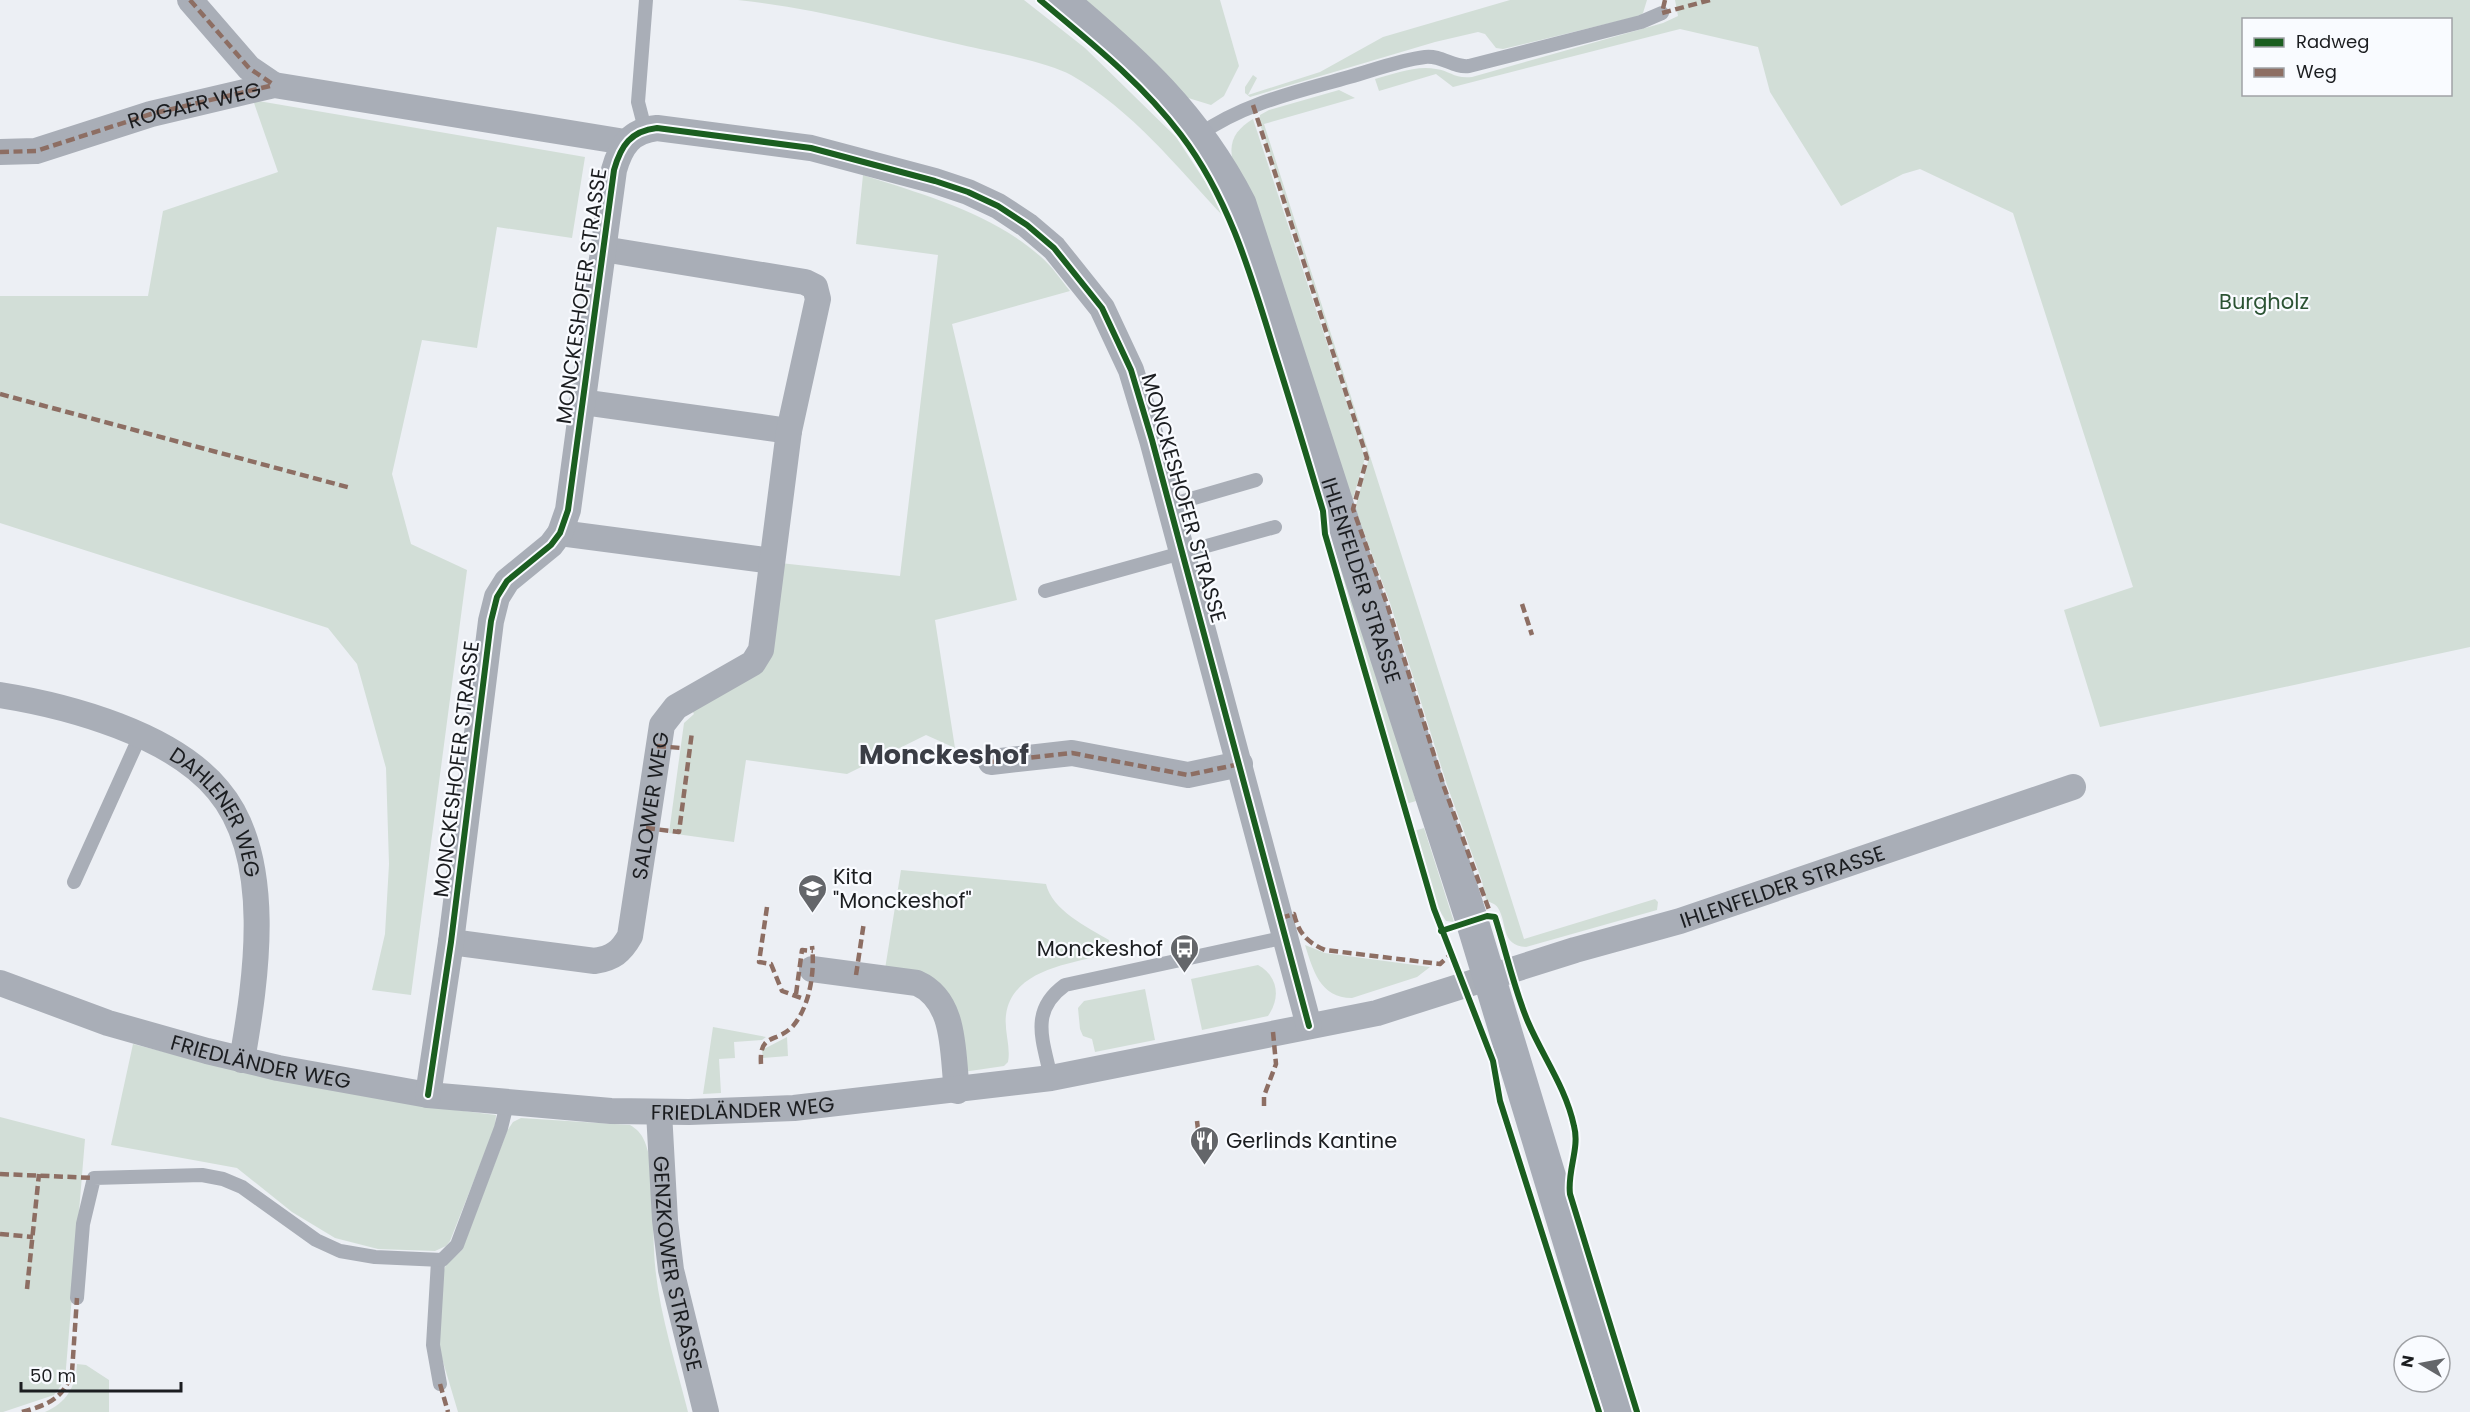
<svg xmlns="http://www.w3.org/2000/svg" width="2470" height="1412" font-family="Poppins,sans-serif">
<style>
.green{fill:#d2ded7;fill-rule:evenodd}
.lines{fill:none;stroke-linecap:round;stroke-linejoin:round}
.lane{stroke:#a9aeb7;stroke-width:14}
.street{stroke:#a9aeb7;stroke-width:26}
.secondary{stroke:#a8adb7;stroke-width:33}
.quiet{stroke:#8d6e63;stroke-width:4.5;stroke-dasharray:9 4.5;stroke-linecap:butt}
.cycleway-casing{stroke:#f9fbff;stroke-width:10}
.cycleway{stroke:#1b5e20;stroke-width:6}
.labels{text-anchor:middle;dominant-baseline:central;stroke-width:4.5;stroke-linejoin:round;paint-order:stroke}
.street-label{font-size:21px;fill:#1b1d20;stroke:#f9fbff}
.park-label{font-size:21px;fill:#2b5333;stroke:#f9fbff}
.poi-label{font-size:21px;fill:#1b1d20;stroke:#f9fbff;text-anchor:start}
.district-label{font-size:27px;font-weight:bold;fill:#3a3d45;stroke:#f9fbff}
</style>
<rect width="100%" height="100%" fill="#eceff4"/>
<g class="green">
<path d="M738,0H1024L1085,48L1176,137L1214,195L1224,217C1176,166 1132,110 1071,75C1048,62 989,51 962,45C888,28 814,8 738,0Z"/>
<polygon points="1079,0 1220,0 1239,66 1224,96 1211,105 1185,97"/>
<polygon points="1510,0 1647,0 1643,13 1639,16 1503,49 1496,48 1485,34 1478,32 1435,42 1250,97 1245,93 1245,87 1253,75 1257,78 1248,95 1320,72 1383,37"/>
<path d="M1675,0H2470V647L2100,727L2064,610L2133,587L2013,213L1920,169L1903,174L1841,206L1770,92L1758,47L1680,29L1453,87L1436,74L1379,91L1375,79C1394,74 1416,65 1436,69C1451,71 1454,79 1472,77L1663,23L1678,16ZM2244,20H2450V94H2244Z"/>
<path d="M1339,90L1355,98L1264,124L1524,939L1655,899L1658,902L1657,910L1526,947C1500,945 1508,924 1498,908C1495,903 1490,903 1486,900L1482,881L1447,785L1390,603L1355,509L1369,458L1260,124V115L1269,110Z"/>
<polygon points="253,100 585,157 572,238 497,227 477,348 422,340 392,474 411,544 467,570 411,995 372,990 385,934 389,864 386,768 357,664 328,628 0,523 0,296 148,296 163,211 278,172"/>
<path d="M1253,119L1365,458L1351,505L1232,157C1229,139 1238,128 1253,119Z"/>
<path d="M863,175C925,195 991,213 1040,256C1052,266 1061,280 1070,291L952,324L1017,600L935,620L955,748L926,735L847,774L746,760L734,842L669,833L684,723L694,714L690,707L758,669L780,563L900,576L938,255L856,244Z"/>
<polygon points="1327,509 1416,801 1406,804 1328,532"/>
<polygon points="1424,828 1454,922 1446,921 1438,908 1414,831"/>
<path d="M901,870L1046,884C1052,910 1087,927 1109,940L1112,953C1075,963 1012,968 1006,1015C1004,1031 1011,1047 1008,1062L1004,1066L963,1072L956,1014L885,969Z"/>
<path d="M1305,945L1325,953L1430,967L1417,977L1352,998C1320,998 1313,970 1305,945Z"/>
<path d="M1258,965C1278,976 1281,998 1268,1016L1202,1030L1191,979Z"/>
<polygon points="1145,989 1155,1040 1095,1052 1092,1039 1083,1036 1080,1029 1078,1008 1084,1001"/>
<polygon points="713,1027 766,1037 762,1040 734,1042 735,1058 719,1059 721,1093 703,1094"/>
<polygon points="787,1037 788,1056 763,1058 762,1050"/>
<path d="M133,1044C252,1074 374,1102 496,1115L495,1127L450,1241L446,1246L435,1251L378,1249L335,1238L292,1212L237,1168L111,1145Z"/>
<polygon points="0,1117 85,1139 65,1380 54,1395 3,1412 0,1412"/>
<path d="M521,1118L630,1125C644,1133 646,1144 650,1159C657,1189 652,1220 654,1250C656,1304 675,1360 688,1412H458L438,1345L443,1272L446,1265L462,1250L507,1131L513,1122Z"/>
<path d="M77,1364L86,1365L109,1380V1412H45C66,1403 76,1387 77,1364Z"/>
</g>
<g class="lines">
<g class="lane">
<polyline points="645,129 638,102 646,0"/>
<path d="M1199,135C1244,103 1297,92 1349,77C1374,70 1400,60 1425,57C1442,55 1453,68 1469,66L1641,22L1662,13"/>
<polyline points="1170,505 1256,480"/>
<polyline points="1045,591 1275,527"/>
<polyline points="74,882 140,736"/>
<path d="M1051,1078C1043,1040 1029,1011 1065,985L1286,937"/>
<polyline points="438,1261 433,1345 440,1384"/>
<polyline points="77,1298 83,1224 94,1178 202,1175 223,1179 242,1187 316,1240 340,1251 375,1257 442,1260 457,1245 501,1128 507,1104"/>
</g>
<g class="street">
<polyline points="190,0 249,68 274,85"/>
<polyline points="0,152 36,151 151,114 274,85 625,142"/>
<polyline points="582,402 789,431"/>
<polyline points="560,533 772,561"/>
<path id="s1" d="M0,695C69,706 172,734 218,790C275,857 256,980 242,1060"/>
<polyline points="991,762 1072,753 1188,775 1240,764"/>
<path id="s2" d="M451,942L595,961C613,958 621,952 630,936L662,725L676,707L753,663L761,650L789,431L818,299L815,287L805,282L603,249"/>
<path d="M812,969L917,983C957,1001 952,1053 957,1091"/>
<path id="s3" d="M0,983L108,1023L207,1051L278,1068L428,1095L611,1111L689,1112L794,1108L1051,1078L1377,1013L1575,950L1680,921L2073,787"/>
<path d="M428,1095L451,942L491,621L497,597L507,581L551,545L560,533L568,510L614,170C621,145 631,131 657,128L811,148L935,181L968,192L998,206L1027,225L1054,248L1102,308L1131,370L1152,440L1309,1026"/>
<path id="s4" d="M659,1112L665,1220L671,1270L706,1412"/>
</g>
<path class="secondary" id="s5" d="M1061,0C1135,62 1195,116 1240,204L1472,921L1621,1412"/>
<g class="quiet">
<polyline points="190,0 249,68 274,85"/>
<polyline points="1665,0 1662,13 1710,0"/>
<polyline points="1253,105 1367,458 1353,509 1387,604 1444,787 1491,915"/>
<path id="s6" d="M0,152L36,151L151,114L274,85"/>
<polyline points="0,394 351,488"/>
<polyline points="1522,604 1532,635"/>
<polyline points="657,746 681,748"/>
<polyline points="991,762 1072,753 1188,775 1240,764"/>
<polyline points="646,828 679,832 692,732"/>
<polyline points="767,907 759,962 771,964 782,991 807,1000"/>
<path d="M1281,918L1294,914C1299,934 1307,942 1325,950L1440,964L1452,953"/>
<polyline points="856,975 864,922"/>
<polyline points="796,994 802,950 813,951"/>
<path d="M761,1064C759,1032 776,1044 793,1026C810,1006 815,971 812,946"/>
<polyline points="1264,1106 1264,1096 1276,1064 1273,1032"/>
<polyline points="1197,1121 1200,1146"/>
<polyline points="0,1174 94,1178"/>
<polyline points="0,1234 33,1237"/>
<polyline points="27,1289 39,1174"/>
<polyline points="440,1384 448,1412"/>
<path d="M22,1412C47,1405 64,1399 72,1372L77,1298"/>
</g>
<defs>
<g id="cycleway">
<path d="M1040,0C1089,41 1142,83 1181,135C1229,198 1251,275 1274,350C1291,404 1307,457 1323,511L1325,534L1434,909L1493,1061L1500,1101L1599,1412"/>
<path d="M1441,931L1487,916L1495,917C1506,951 1514,989 1528,1022C1543,1057 1566,1088 1574,1126C1580,1148 1567,1171 1570,1194L1637,1412"/>
<path d="M428,1095L451,942L491,621L497,597L507,581L551,545L560,533L568,510L614,170C621,145 631,131 657,128L811,148L935,181L968,192L998,206L1027,225L1054,248L1102,308L1131,370L1152,440L1309,1026"/>
</g>
</defs>
<use href="#cycleway" class="cycleway-casing"/>
<use href="#cycleway" class="cycleway"/>
</g>
<defs>
<symbol id="school-pin" viewBox="-11 -11 22 30"><path d="M0 17L-7.5 6A9.5 9.5 0 1 1 7.5 6Z" fill="#64666a" stroke="#f9fbff"/><path d="M0-5L7-2L0 1L-7-2ZM-4 1L0 2.5L4 1V4Q0 6-4 4Z" fill="#fff"/></symbol>
<symbol id="bus-pin" viewBox="-11 -11 22 30"><path d="M0 17L-7.5 6A9.5 9.5 0 1 1 7.5 6Z" fill="#64666a" stroke="#f9fbff"/><path d="M-5-6H5V4H4V6H2V4H-2V6H-4V4H-5ZM-3.5-4V0h7V-4ZM-3.5 1.2v1.5H-2V1.2ZM2 1.2v1.5H3.5V1.2Z" fill="#fff"/></symbol>
<symbol id="restaurant-pin" viewBox="-11 -11 22 30"><path d="M0 17L-7.5 6A9.5 9.5 0 1 1 7.5 6Z" fill="#64666a" stroke="#f9fbff"/><path d="M-5-6h1v4h1v-4h1v4h1v-4h1v5L-1.5 .5V6h-2V.5L-5-1ZM5-6V6H3V1.5H1.5Q1.5-4 5-6Z" fill="#fff"/></symbol>
</defs>
<g fill-rule="evenodd">
<use href="#school-pin" x="796" y="872" width="33" height="45"/>
<use href="#bus-pin" x="1168" y="932" width="33" height="45"/>
<use href="#restaurant-pin" x="1188" y="1124" width="33" height="45"/>
</g>
<g class="labels">
<g class="street-label">
<text stroke="none"><textPath href="#s6" startOffset="201">ROGAER WEG</textPath></text>
<text transform="translate(581 296) rotate(-82)">MONCKESHOFER STRASSE</text>
<text transform="translate(1184 498) rotate(74)">MONCKESHOFER STRASSE</text>
<text stroke="none"><textPath href="#s5" startOffset="669">IHLENFELDER STRASSE</textPath></text>
<text transform="translate(456 769) rotate(-83)">MONCKESHOFER STRASSE</text>
<text stroke="none"><textPath href="#s2" startOffset="322">SALOWER WEG</textPath></text>
<text stroke="none"><textPath href="#s1" startOffset="260">DAHLENER WEG</textPath></text>
<text stroke="none"><textPath href="#s3" startOffset="1826">IHLENFELDER STRASSE</textPath></text>
<text stroke="none"><textPath href="#s3" startOffset="273">FRIEDLÄNDER WEG</textPath></text>
<text stroke="none"><textPath href="#s3" startOffset="759">FRIEDLÄNDER WEG</textPath></text>
<text stroke="none"><textPath href="#s4" startOffset="153">GENZKOWER STRASSE</textPath></text>
</g>
<g class="park-label">
<text x="2264" y="301">Burgholz</text>
</g>
<g class="poi-label">
<text x="833" y="876">Kita<tspan x="833" dy="24">"Monckeshof"</tspan></text>
<text x="1163" y="948" text-anchor="end">Monckeshof</text>
<text x="1226" y="1140">Gerlinds Kantine</text>
</g>
<g class="district-label">
<text x="944" y="754">Monckeshof</text>
</g>
</g>
<rect x="2242" y="18" width="210" height="78" fill="#f9fbff" stroke="#a0a2a6" stroke-width="1.5"/>
<rect x="2254" y="38" width="30" height="9" fill="#1b5e20" stroke="#a0a2a6" stroke-width="1.5"/>
<text x="2296" y="48" font-size="18" fill="#1b1d20">Radweg</text>
<rect x="2254" y="68" width="30" height="9" fill="#8d6e63" stroke="#a0a2a6" stroke-width="1.5"/>
<text x="2296" y="78" font-size="18" fill="#1b1d20">Weg</text>
<g transform="translate(2422 1364) rotate(280)"><circle r="28" fill="#f9fbff" stroke="#a0a2a6" stroke-width="1.5"/>
<path d="M0-4.5L10 22L0 15L-10 22Z" fill="#64666a"/>
<text y="-9" font-size="16" font-weight="bold" text-anchor="middle" fill="#1b1d20">N</text>
</g>
<path d="M21 1382v9h160v-9" fill="none" stroke="#1b1d20" stroke-width="3"/>
<text x="30" y="1382" font-size="18" fill="#1b1d20" stroke="#f9fbff" stroke-width="4.5" paint-order="stroke">50 m</text>
</svg>
